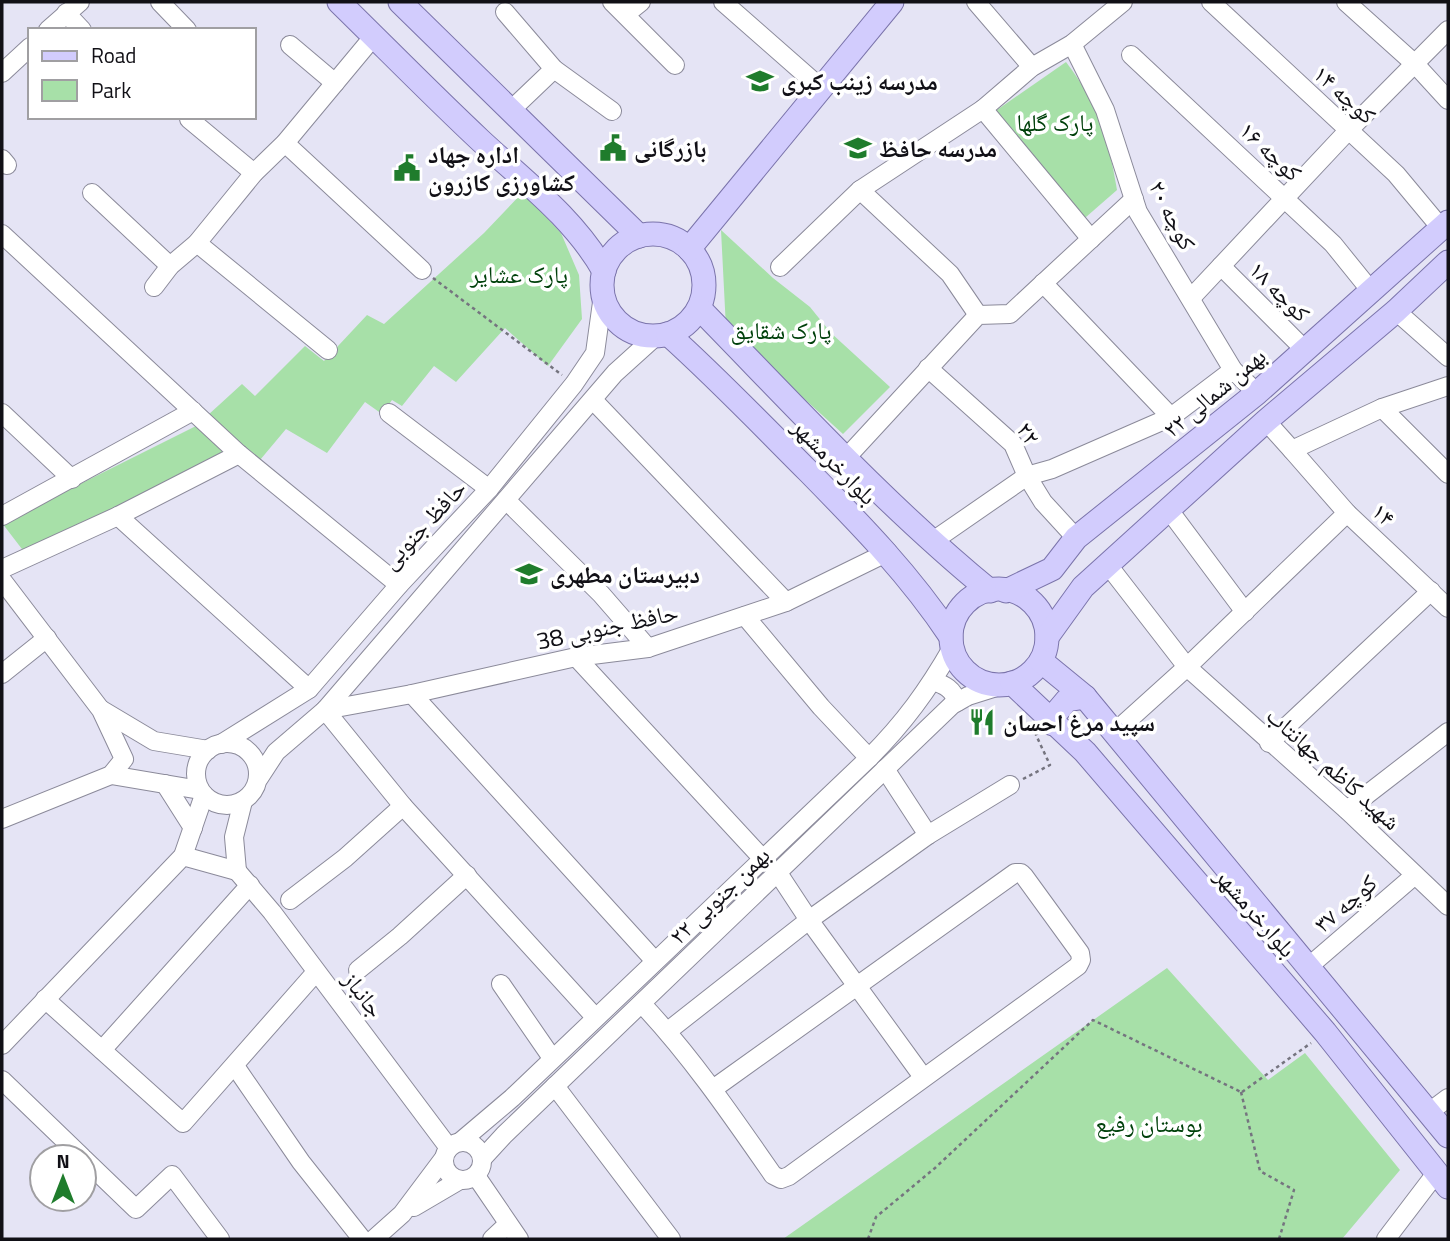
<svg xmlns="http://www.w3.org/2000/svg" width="1450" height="1241" font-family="'Titillium Web','Noto Naskh Arabic',sans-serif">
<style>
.green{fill:#a7e0a8}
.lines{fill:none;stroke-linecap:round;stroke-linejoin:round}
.minor-casing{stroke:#8b8a9a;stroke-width:20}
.major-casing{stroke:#7b74ab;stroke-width:25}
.path{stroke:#75747f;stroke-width:2.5;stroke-dasharray:3.5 3.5;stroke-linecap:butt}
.minor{stroke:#fff;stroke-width:18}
.major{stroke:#d2ccfd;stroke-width:23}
.labels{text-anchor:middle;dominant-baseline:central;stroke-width:7;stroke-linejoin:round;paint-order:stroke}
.poi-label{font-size:24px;font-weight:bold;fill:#111016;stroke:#fff;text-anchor:start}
.street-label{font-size:24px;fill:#111016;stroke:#fff}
.park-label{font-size:24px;fill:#00410b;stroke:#fff}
</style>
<rect width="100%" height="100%" fill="#e5e4f5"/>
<g class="green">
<path d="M1066,62C1099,105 1108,138 1117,190L1078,224L994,112Z"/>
<polygon points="523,192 561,233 579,275 582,319 548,366 505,328 456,382 434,366 402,406 392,400 382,414 365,402 327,453 286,429 260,460 240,449 25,553 2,523 196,426 242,384 255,396 305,346 324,361 367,315 384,324 484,233"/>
<polygon points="721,230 773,278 810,307 831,333 890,387 843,434 726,328"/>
<polygon points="1167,968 1268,1080 1305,1053 1400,1170 1342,1239 783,1239"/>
</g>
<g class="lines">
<defs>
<g id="minor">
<polyline points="160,2 187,30"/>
<polyline points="612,2 675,65"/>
<polyline points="723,2 822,89"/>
<polyline points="976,2 1032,67"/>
<polyline points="1211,2 1396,174 1441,228"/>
<polyline points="1346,2 1415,64 1448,100"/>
<polyline points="505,12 554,69 612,111"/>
<polyline points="66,13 82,30"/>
<polyline points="626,14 641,2"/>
<polyline points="48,30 80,2"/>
<polyline points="1072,44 1105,110 1138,212 1233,370 1257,393"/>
<polyline points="290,45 335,83"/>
<polyline points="1131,55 1333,244 1371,291"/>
<polyline points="2,73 30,47"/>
<polyline points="983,109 1091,239"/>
<polyline points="510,111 554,69"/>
<polyline points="189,119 254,173"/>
<polyline points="285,143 422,270"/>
<polyline points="2,159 7,165"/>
<polyline points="860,190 950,274 978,315"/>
<polyline points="92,193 170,266"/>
<polyline points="2,234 239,454 399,585"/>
<polyline points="197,243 328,350"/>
<polyline points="1221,266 1305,350"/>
<polyline points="780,267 860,190 983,109 1032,67 1072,44 1123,2"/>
<polyline points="1043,283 1171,417"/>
<polyline points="154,287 170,266 197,243 254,173 285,143 374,36"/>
<polyline points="1191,298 1344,135 1448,30"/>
<polyline points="1396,311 1448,357"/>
<polyline points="928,368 1013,444 1027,476 1043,502 1076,538"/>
<polyline points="593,400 786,602"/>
<polyline points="1382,408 1448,474"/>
<polyline points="2,413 72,479"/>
<polyline points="389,413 489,489"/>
<polyline points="1266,421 1292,450 1382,408 1448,386"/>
<polyline points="1292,450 1347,513 1448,608"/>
<polyline points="846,458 978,315 1010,314 1134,199"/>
<polyline points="506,500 601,594 648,648"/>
<polyline points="1169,510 1245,612"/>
<polyline points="2,516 193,411"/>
<polyline points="118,516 309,689"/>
<polyline points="933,541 1027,476 1052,469 1171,417 1233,370"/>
<polyline points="1108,565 1187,667 1347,810 1448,906"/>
<polyline points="2,569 118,516 239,454"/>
<polyline points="2,580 101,710 124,759 111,775 2,819"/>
<polyline points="745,616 821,707 869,758"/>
<polyline points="576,657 762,858"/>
<polyline points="2,674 47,638"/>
<path d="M933,681C945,685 953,689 957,702"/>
<polyline points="412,694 655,961"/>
<polyline points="102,710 154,741 208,750"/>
<polyline points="325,710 412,694 576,657 648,648 786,602 888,552"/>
<polyline points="325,710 403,806 595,1017"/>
<polyline points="1115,732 1187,667 1347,513"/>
<polyline points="1269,743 1431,591"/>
<circle cx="227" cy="774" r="31"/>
<polyline points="221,744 309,689 399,585 489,489 574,384 595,353 603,295"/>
<polyline points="885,769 928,835"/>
<polyline points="111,775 200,790"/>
<polyline points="259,778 276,752 325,710 615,373 656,336"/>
<polyline points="165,784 193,828"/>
<polyline points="1347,810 1448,732"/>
<polyline points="183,856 237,871"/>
<polyline points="237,871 272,912 449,1148"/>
<polyline points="237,871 234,837 243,801"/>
<polyline points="778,873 809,920 923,1077"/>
<polyline points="290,900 345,858 403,806"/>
<polyline points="1307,968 1415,875"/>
<polyline points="358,970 400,936 467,875"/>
<polyline points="501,984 552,1058"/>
<polyline points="45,999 183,1123 316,972"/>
<path d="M642,1004C691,1056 732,1116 773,1175L781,1179L789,1176L1078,966L1081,960L1080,953L1024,876L1021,873H1015L713,1089"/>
<polyline points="668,1031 809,920 928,835 1010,785"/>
<polyline points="2,1045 183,856 204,795"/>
<polyline points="102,1050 250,885"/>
<polyline points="235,1066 301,1162 362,1239"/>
<polyline points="2,1080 82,1157"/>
<polyline points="555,1086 671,1239"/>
<polyline points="1428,1113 1448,1098"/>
<circle cx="463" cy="1161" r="19"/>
<path d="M460,1142L512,1098L869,758C904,723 928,690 952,648"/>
<polyline points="84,1159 136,1209 172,1175 220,1239"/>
<polyline points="482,1159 504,1135 952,705 968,696 1003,685"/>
<polyline points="476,1176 519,1239"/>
<polyline points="414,1207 460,1180"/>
<polyline points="374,1239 402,1214 444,1158"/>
<polyline points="492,1239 508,1224"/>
<polyline points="1386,1239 1437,1172"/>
</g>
<g id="major">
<path d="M339,2C386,48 432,95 480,140C524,181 574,218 604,271"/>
<polyline points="400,2 639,236"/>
<circle cx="653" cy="285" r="51"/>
<polyline points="689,249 892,2"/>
<path d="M699,308C793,404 885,505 990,591"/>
<path d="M668,334C717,378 762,425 809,472C860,524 910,575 951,637"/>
<circle cx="999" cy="637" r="48"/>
<polyline points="1006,591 1052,569 1076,538 1257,393 1448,222"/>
<polyline points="1047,637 1083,587 1266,421 1396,311 1448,262"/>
<polyline points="1041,661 1085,697 1448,1136"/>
<polyline points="1012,683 1085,752 1325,1032 1448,1187"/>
<polyline points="1053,724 1056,713 1067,700 1085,697"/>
</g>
</defs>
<use href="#minor" class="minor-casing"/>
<use href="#major" class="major-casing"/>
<g class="path">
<polyline points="433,278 562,375"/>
<polyline points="1023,779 1050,765 1036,735 1037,732"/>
<polyline points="1241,1092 1260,1171 1294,1190 1279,1239"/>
<polyline points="1242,1092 1311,1043"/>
<polyline points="868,1239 876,1217 935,1168 1093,1020 1241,1092"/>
</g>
<use href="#minor" class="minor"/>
<use href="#major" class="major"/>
</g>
<defs>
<symbol id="school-bare" viewBox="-9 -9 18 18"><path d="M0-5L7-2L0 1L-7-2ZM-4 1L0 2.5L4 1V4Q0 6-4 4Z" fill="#1f7c2c" stroke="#fff" stroke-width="2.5" paint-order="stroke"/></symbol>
<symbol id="civic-bare" viewBox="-9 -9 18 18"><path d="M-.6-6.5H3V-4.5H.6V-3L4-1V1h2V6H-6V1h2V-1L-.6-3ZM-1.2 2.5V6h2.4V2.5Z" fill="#1f7c2c" stroke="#fff" stroke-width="2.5" paint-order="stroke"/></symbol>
<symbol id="restaurant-bare" viewBox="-9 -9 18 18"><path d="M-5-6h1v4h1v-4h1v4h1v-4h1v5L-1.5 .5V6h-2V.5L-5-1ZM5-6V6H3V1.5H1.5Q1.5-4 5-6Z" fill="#1f7c2c" stroke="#fff" stroke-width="2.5" paint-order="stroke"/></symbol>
</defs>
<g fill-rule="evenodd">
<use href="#school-bare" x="741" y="62" width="38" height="38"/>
<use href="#civic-bare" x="594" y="129" width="38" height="38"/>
<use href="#school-bare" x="839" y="129" width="38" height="38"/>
<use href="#civic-bare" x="388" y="149" width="38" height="38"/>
<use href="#school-bare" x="510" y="555" width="38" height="38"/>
<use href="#restaurant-bare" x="963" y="703" width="38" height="38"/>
</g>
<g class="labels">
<g class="poi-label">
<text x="781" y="81">مدرسه زینب کبری</text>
<text x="634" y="148">بازرگانی</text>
<text x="879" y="148">مدرسه حافظ</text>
<text x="428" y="154">اداره جهاد<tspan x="428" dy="28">کشاورزی کازرون</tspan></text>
<text x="550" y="574">دبیرستان مطهری</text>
<text x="1003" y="722">سپید مرغ احسان</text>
</g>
<g class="street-label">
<text transform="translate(1345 94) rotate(42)">کوچه ۱۴</text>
<text transform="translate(1271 151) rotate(43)">کوچه ۱۶</text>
<text transform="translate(1173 215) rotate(63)">کوچه ۲۰</text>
<text transform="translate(1280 291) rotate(45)">کوچه ۱۸</text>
<text transform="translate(1214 392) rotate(-40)">۲۲ بهمن شمالی</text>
<text transform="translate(1029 433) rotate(55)">۲۲</text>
<text transform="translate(835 461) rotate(46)">بلوارخرمشهر</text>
<text transform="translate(1384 514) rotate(43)">۱۴</text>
<text transform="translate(423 524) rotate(-47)">حافظ جنوبی</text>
<text transform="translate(607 626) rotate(-12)">حافظ جنوبی 38</text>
<text transform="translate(1334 768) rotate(42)">شهید کاظم جهانتاب</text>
<text transform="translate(719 895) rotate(-44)">۲۲ بهمن جنوبی</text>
<text transform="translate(1345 903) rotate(-41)">کوچه ۳۷</text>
<text transform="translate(1256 912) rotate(49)">بلوارخرمشهر</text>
<text transform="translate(364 994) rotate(53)">جانباز</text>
</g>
<g class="park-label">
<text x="1055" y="122">پارک گلها</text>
<text x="519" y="274">پارک عشایر</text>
<text x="781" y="330">پارک شقایق</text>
<text x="1149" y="1123">بوستان رفیع</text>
</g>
</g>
<rect width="1450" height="1241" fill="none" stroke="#111016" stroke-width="7"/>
<rect x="28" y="28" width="228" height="91" fill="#ffffff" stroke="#a09fa2" stroke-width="2"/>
<rect x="42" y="51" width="35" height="10" fill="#d2ccfd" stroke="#a09fa2" stroke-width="2"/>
<text x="91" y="63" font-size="21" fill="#111016">Road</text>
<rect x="42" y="80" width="35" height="21" fill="#a7e0a8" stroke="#a09fa2" stroke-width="2"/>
<text x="91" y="98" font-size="21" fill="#111016">Park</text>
<g transform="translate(63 1178)"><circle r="33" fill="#ffffff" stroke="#a09fa2" stroke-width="2"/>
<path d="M0-5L12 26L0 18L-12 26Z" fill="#1f7c2c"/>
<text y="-10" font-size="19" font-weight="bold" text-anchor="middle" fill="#111016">N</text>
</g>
</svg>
